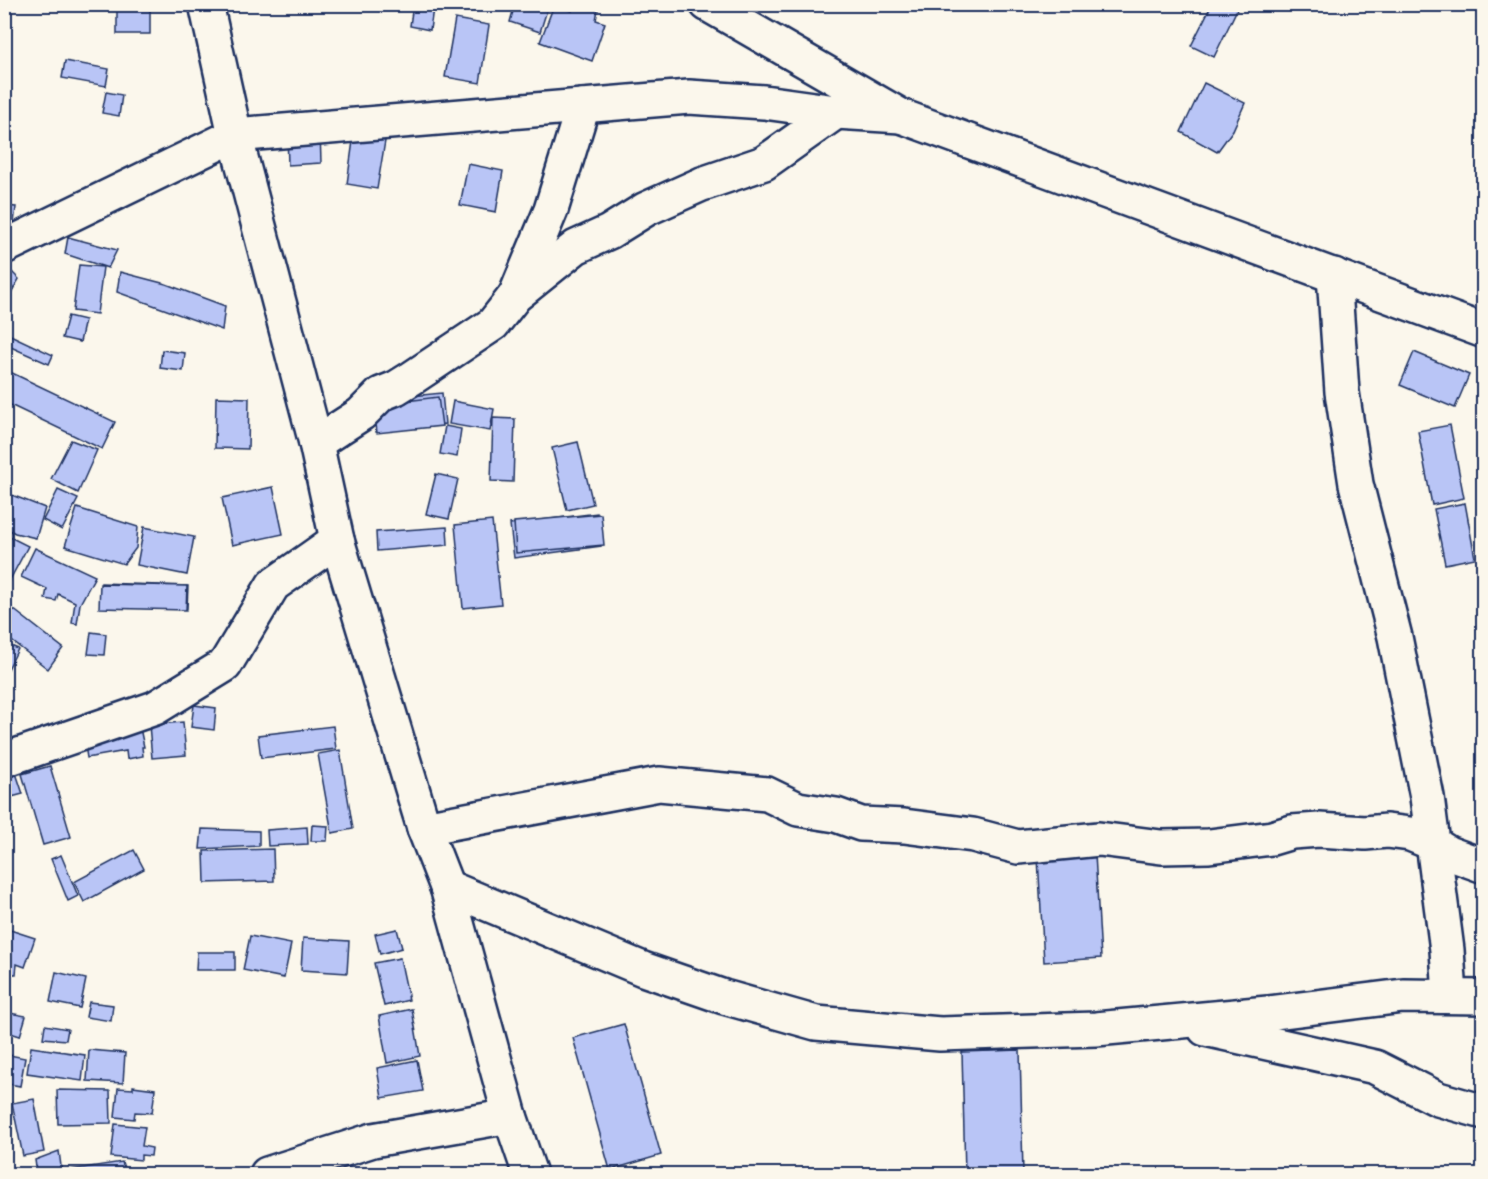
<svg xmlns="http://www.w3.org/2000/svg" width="1488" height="1179" font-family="Caveat,sans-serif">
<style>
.building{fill:#b9c5f6;stroke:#1b2f5e;stroke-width:1.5}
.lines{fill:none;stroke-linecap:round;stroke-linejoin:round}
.minor-casing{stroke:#1b2f5e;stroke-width:38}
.tertiary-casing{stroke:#1b2f5e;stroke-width:38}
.secondary-casing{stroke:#1b2f5e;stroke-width:38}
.minor{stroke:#fbf7ec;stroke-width:33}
.tertiary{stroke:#fbf7ec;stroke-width:33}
.secondary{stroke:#fbf7ec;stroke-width:33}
</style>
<rect width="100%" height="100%" fill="#fbf7ec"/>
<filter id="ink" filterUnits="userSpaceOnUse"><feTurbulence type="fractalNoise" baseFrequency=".0167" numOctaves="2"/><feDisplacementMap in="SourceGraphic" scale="12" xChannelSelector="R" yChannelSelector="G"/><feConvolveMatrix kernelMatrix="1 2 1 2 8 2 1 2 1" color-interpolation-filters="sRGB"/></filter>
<g filter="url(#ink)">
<g class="building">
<rect x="117" y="4" width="33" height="30"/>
<polygon points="413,4 433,8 430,30 410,26"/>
<polygon points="515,4 530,4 547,10 540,32 510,22"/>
<polygon points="573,4 599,4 596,20 605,23 592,61 540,42 554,5 572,11"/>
<polygon points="1212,4 1239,5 1214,57 1191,46"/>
<polygon points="455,19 489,25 480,83 445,77"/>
<polygon points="65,61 109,69 106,86 62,78"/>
<polygon points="1204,83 1245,103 1233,130 1217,152 1181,132"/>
<polygon points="106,92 122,95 119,116 102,113"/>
<polygon points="4,105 10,105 11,200 4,200"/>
<polygon points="320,131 321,163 288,165 287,133"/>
<polygon points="386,135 377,189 347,184 353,141"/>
<polygon points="468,164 503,171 496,212 460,205"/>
<polygon points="4,206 16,207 14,223 4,222"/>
<polygon points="68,237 117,250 108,268 65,254"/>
<polygon points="79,265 103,267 97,314 73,311"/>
<polygon points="6,266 19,279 4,305 4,268"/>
<polygon points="120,272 166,284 225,306 222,330 117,292"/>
<polygon points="68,316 85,320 80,342 62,338"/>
<polygon points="4,332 53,355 49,364 4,344"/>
<polygon points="162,350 185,353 183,371 160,368"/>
<polygon points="1414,352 1469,375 1455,408 1400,385"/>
<polygon points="10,372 115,422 102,449 4,402 4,383"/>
<polygon points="442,393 445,424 376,432 372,400"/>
<polygon points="216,397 249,398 248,449 215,448"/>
<polygon points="438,397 442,426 377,433 374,405"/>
<polygon points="453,401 494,409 490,431 449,424"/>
<polygon points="493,418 515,419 513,482 491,481"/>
<polygon points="1450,425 1464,498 1432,505 1418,431"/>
<polygon points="445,426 461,429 457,457 440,454"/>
<polygon points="71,440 97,450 78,493 51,479"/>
<polygon points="578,442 593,504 567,510 552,448"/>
<polygon points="436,474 458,479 449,519 426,514"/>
<polygon points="273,487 283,534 232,545 222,498"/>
<polygon points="58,490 78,499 62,530 43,520"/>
<polygon points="4,492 45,508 36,538 15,533 4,527"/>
<polygon points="1465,503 1475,558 1445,564 1434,509"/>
<polygon points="77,508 138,527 136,548 124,564 65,546"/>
<polygon points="597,513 601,546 514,558 510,524"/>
<polygon points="601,514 604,545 516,553 514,522"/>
<polygon points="492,521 501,604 463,608 455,525"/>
<polygon points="144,527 194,537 187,575 137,565"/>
<polygon points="447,527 448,545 377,551 376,532"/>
<polygon points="4,534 28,546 4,591"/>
<polygon points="35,548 95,576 80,604 77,624 72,623 75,602 58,594 56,601 45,599 47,589 21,577"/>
<polygon points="101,583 188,586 187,609 101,606"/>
<polygon points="100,584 187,586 186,610 99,608"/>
<polygon points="4,602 63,648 48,669 4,635"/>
<polygon points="91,632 106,634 104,655 88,654"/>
<polygon points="4,643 18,649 5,675 4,675"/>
<polygon points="194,705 216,708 214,730 191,727"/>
<polygon points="183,722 186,755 152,758 149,725"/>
<polygon points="333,726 336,749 261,758 258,735"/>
<polygon points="140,728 144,747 142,747 143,756 127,759 126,751 87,758 84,739"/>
<polygon points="340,750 353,829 332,833 318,754"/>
<polygon points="50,766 71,837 43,845 22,774"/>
<polygon points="16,773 23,794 4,799 4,777"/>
<polygon points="312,825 328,826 327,841 311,841"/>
<polygon points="307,827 308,844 268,846 267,830"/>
<polygon points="202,829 259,831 259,846 200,849"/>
<polygon points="273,849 274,881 205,883 204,851"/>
<polygon points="134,850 144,869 84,902 74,882"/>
<polygon points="1095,854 1101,958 1044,962 1038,858"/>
<polygon points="61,855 78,896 68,901 51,859"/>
<polygon points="4,928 35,938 25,967 17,964 16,974 10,974 11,962 4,960"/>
<polygon points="397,929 402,948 380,954 375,934"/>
<polygon points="250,936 291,944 284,978 243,970"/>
<polygon points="303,938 349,941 347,973 301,970"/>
<polygon points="197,952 235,952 235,970 196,970"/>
<polygon points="400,958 409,1000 384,1006 374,963"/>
<polygon points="56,972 86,979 80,1008 50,1002"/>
<polygon points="89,1002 113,1005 111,1021 86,1017"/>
<polygon points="412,1009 420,1056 387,1063 379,1016"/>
<polygon points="4,1012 26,1016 20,1036 4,1031"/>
<polygon points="624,1024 661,1155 610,1170 573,1038"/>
<polygon points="45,1025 68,1029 66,1040 43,1038"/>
<polygon points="31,1047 85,1055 82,1081 27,1073"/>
<polygon points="89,1050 125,1053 123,1083 87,1081"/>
<polygon points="1020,1050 1023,1174 965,1174 962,1052"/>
<polygon points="4,1054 25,1058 20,1086 4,1083"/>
<polygon points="417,1060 423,1091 382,1098 377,1068"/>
<polygon points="133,1086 155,1089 152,1113 135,1112 134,1119 115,1117 118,1088 133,1089"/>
<polygon points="57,1090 110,1091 111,1123 58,1124"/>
<polygon points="34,1099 44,1152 23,1156 12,1103"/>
<polygon points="115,1124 145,1127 142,1146 152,1148 151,1156 141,1155 141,1160 111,1157"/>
<polygon points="59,1151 62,1174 37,1174 35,1160"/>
<polygon points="122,1162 126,1174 64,1174 63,1171"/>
</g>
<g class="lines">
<defs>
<g id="minor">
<polyline points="4,247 235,135 689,97 764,102 836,112 901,116"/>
<polyline points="1334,275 1342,392 1356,484 1395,637 1427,797 1447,950 1450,996"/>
<polyline points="516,294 551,210 583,106"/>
<polyline points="316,443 361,414 381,394 396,388 412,378 493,324 515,296 576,247 609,232 646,209 702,184 764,163 836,112"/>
<polyline points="4,760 155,708 225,665 273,585 337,540"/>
<polyline points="424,828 659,784 767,794 798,809 836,815 861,824 904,826 973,835 1018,847 1099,839 1161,847 1209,846 1272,838 1292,832 1319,830 1365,833 1387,831 1410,834 1432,843 1448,853 1484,866"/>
<polyline points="447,887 643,969 724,997 816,1023 940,1034 1096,1029 1268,1013 1403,996 1484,997"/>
<polyline points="1205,1029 1375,1067 1438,1099 1484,1112"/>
<polyline points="267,1174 373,1140 510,1116"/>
</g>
<polyline id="tertiary" points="206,4 235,135 316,443 337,540 424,828 447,887 510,1116 530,1174"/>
<polyline id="secondary" points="707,4 901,116 1484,331"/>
</defs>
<use href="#minor" class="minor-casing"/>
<use href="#tertiary" class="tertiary-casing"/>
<use href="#secondary" class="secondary-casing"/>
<use href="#minor" class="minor"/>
<use href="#tertiary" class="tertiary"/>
<use href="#secondary" class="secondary"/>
</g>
</g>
<rect width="1488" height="1179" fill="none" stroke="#fbf7ec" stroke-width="24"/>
<rect x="12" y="12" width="1464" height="1155" fill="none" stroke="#1b2f5e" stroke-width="2" filter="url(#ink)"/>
</svg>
